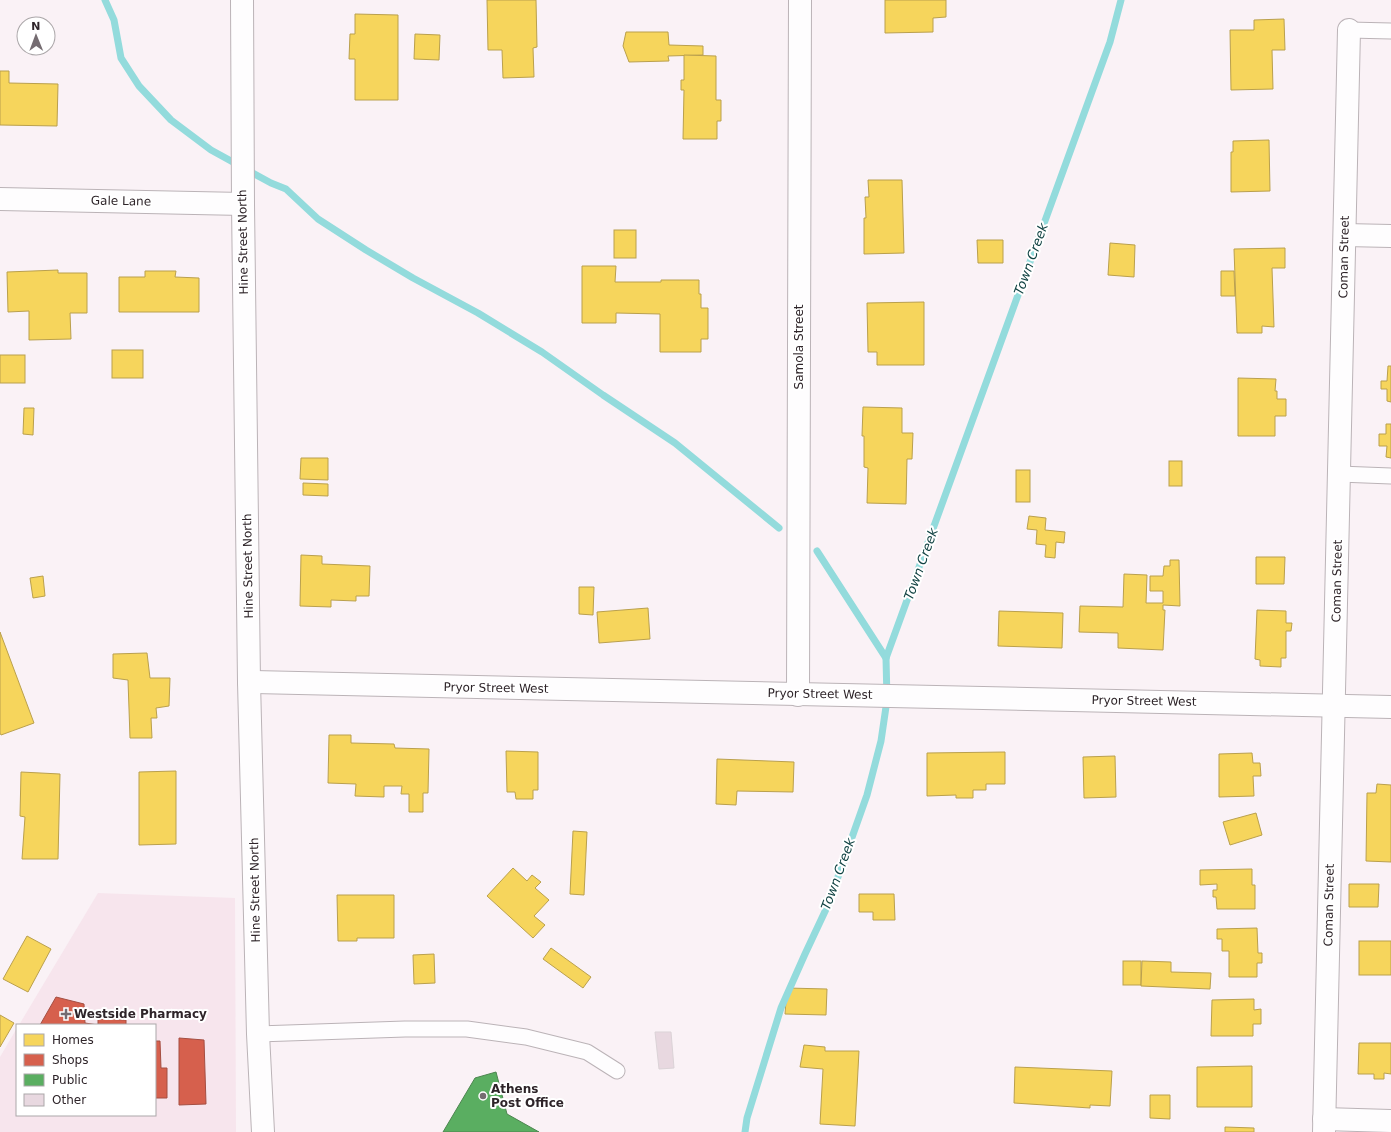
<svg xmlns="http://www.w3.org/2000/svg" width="1391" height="1132" font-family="'DejaVu Sans',sans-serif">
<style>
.built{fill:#f7e5ed}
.homes{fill:#f6d55c;stroke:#baa04d}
.shops{fill:#d6604d;stroke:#a44e42}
.public{fill:#5aae61;stroke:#4d8550}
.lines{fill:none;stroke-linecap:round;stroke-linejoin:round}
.stream{stroke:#93dbdc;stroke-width:7}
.building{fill:#e8d8e0;stroke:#dbd3d7}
.service-casing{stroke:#bbb3b7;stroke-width:17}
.minor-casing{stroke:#bbb3b7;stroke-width:24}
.tertiary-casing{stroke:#bbb3b7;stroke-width:24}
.service{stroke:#fefdfe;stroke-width:15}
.minor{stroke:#fefdfe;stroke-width:22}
.tertiary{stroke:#fefdfe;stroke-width:22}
.poi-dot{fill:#756c71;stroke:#fff;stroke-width:1.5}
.labels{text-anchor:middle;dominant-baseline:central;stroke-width:4;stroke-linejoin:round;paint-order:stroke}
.street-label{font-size:12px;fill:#2e2429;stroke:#fff}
.poi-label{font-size:12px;font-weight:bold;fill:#2e2429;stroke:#fff;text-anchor:start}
.water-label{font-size:13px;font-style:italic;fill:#104242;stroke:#fff}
</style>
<rect width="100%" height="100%" fill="#faf2f6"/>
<polygon class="built" points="98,893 235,898 236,1132 0,1132 0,1057 17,1028 17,1115 155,1115 155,1025 19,1025"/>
<g class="homes">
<polygon points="487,0 536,0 537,47 533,48 534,77 503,78 502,50 488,50"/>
<polygon points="885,0 946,0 946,17 933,18 933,32 885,33"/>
<polygon points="355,14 398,15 398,100 355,100 355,59 349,59 350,34 355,34"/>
<polygon points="1284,19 1285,50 1272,50 1273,89 1231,90 1230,30 1254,30 1254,20"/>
<polygon points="626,32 668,32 669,45 703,46 703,55 668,56 669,61 629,62 623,46"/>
<polygon points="415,34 440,35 439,60 414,59"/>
<polygon points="684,55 716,56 716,100 721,100 721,121 717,121 717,139 683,139 684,90 681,90 681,80 684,80"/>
<polygon points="0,71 9,71 9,83 58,84 57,126 0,125"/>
<polygon points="1269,140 1270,191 1231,192 1231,152 1233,152 1233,141"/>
<polygon points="868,180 902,180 904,253 864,254 864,218 866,218 865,197 869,197"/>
<rect x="614" y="230" width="22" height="28"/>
<polygon points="977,240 1003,240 1003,263 978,263"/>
<polygon points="1110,243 1135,245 1134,277 1108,275"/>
<polygon points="1285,248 1285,268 1272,268 1274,327 1262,326 1262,333 1237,333 1234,249"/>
<polygon points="582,266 616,266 615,282 661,282 661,280 699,280 699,294 701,294 701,308 708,308 708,339 701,339 701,352 660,352 660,314 616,313 616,323 582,323"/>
<polygon points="58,270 58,273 87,273 87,313 70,313 71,339 29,340 29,311 8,312 7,272"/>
<polygon points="145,271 176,271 175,277 199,278 199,312 119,312 119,277 145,277"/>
<polygon points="1221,271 1234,271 1235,296 1221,296"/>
<polygon points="924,302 924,365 877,365 877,352 868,352 867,303"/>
<rect x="112" y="350" width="31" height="28"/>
<rect x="0" y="355" width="25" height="28"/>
<polygon points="1388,366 1391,366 1391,402 1387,401 1387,389 1381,389 1381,381 1387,381"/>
<polygon points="1238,378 1276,379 1275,391 1277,391 1277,399 1286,399 1286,416 1275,416 1275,436 1238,436"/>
<polygon points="863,407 902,408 902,433 913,433 912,459 907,459 906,504 867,503 868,468 864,467 864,436 862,436"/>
<polygon points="24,408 34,408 33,435 23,434"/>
<polygon points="1386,424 1391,424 1391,458 1386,457 1387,446 1379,446 1379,434 1386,434"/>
<polygon points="301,458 328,458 328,480 300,479"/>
<rect x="1169" y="461" width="13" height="25"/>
<rect x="1016" y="470" width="14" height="32"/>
<polygon points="303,483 328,484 328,496 303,495"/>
<polygon points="1029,516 1046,518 1045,530 1065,532 1064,543 1056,542 1055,558 1045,557 1046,545 1036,544 1037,530 1027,529"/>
<polygon points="301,555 322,556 322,564 370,566 369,596 356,596 356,601 331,600 331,607 300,606"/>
<polygon points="1256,557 1285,557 1284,584 1256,584"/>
<polygon points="1170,560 1179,560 1180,606 1163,605 1163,610 1165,610 1163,650 1118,648 1118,633 1079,632 1080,606 1123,607 1124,574 1147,575 1146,603 1163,603 1163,591 1150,591 1150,576 1163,576 1164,566 1170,566"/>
<polygon points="43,576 45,596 33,598 30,578"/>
<polygon points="579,587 594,587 593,615 579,614"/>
<polygon points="648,608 650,639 599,643 597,612"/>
<polygon points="1257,610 1286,611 1286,623 1292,623 1291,631 1286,631 1286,658 1281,658 1281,667 1260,666 1260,660 1255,659"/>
<polygon points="999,611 1063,613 1062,648 998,646"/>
<polygon points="0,632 34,723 1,735 0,733"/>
<polygon points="147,653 150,678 170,678 169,706 156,708 157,718 151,718 152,738 130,738 128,680 113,678 113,654"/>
<polygon points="329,735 351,735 351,743 394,744 395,748 429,749 428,793 423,793 423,812 409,812 409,794 401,794 402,786 384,786 384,797 355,796 356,784 328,783"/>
<polygon points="506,751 538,752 538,790 533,790 533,799 516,799 515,792 507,792"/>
<polygon points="1005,752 1005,784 986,784 986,790 973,790 973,798 956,798 956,795 927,796 927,753"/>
<polygon points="1252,753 1253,763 1260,763 1261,776 1253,776 1254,796 1219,797 1219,754"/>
<polygon points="1115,756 1116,797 1084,798 1083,757"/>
<polygon points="717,759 794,762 793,792 737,791 736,805 716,804"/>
<polygon points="176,771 176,844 139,845 139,772"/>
<polygon points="21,772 60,774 58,859 22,859 25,817 20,816"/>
<polygon points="1377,784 1391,785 1391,862 1366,861 1367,793 1376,793"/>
<polygon points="1256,813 1262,835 1230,845 1223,822"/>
<polygon points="573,831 587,832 584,895 570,894"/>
<polygon points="513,868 527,881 532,875 541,882 535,888 549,900 534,916 545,925 533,938 487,896"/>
<polygon points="1252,869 1252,885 1255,885 1255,909 1217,909 1216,897 1213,897 1213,890 1217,890 1217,884 1200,885 1200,870"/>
<polygon points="1349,884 1379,884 1378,907 1349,907"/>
<polygon points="859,894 894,894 895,920 873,920 873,912 859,912"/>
<polygon points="337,895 394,895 394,938 357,938 357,941 338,941"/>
<polygon points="1257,928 1258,953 1262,953 1262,963 1257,963 1257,977 1229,977 1229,951 1222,951 1222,939 1217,939 1217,929"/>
<polygon points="27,936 51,949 28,992 3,979"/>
<rect x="1359" y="941" width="32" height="34"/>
<polygon points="551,948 591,977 583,988 543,959"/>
<polygon points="434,954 435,983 414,984 413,955"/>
<rect x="1123" y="961" width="18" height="24"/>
<polygon points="1142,961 1171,962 1171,972 1211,973 1210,989 1141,986"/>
<polygon points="787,988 827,989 826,1015 785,1014"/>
<polygon points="1254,999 1254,1010 1261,1009 1261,1024 1253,1024 1253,1036 1211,1036 1212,1000"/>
<polygon points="0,1015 14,1023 0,1047"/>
<polygon points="1359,1043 1391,1043 1391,1074 1384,1073 1384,1079 1374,1079 1374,1074 1358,1074"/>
<polygon points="804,1045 825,1047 825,1051 859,1051 855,1126 820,1124 823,1069 800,1067"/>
<polygon points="1252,1066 1252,1107 1197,1107 1197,1067"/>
<polygon points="1015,1067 1112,1071 1110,1106 1090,1105 1090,1108 1014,1103"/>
<polygon points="1150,1095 1170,1095 1170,1119 1150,1118"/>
<polygon points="1225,1127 1254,1128 1254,1132 1225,1132"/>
</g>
<g class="shops">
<polygon points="56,997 84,1004 85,1023 98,1025 40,1025"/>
<polygon points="98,1019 126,1020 126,1025 98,1025"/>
<polygon points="179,1038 204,1040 206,1104 179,1105"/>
<polygon points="155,1041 160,1041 161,1068 167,1068 167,1098 155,1098"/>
</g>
<polygon class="public" points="496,1072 507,1114 539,1132 443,1132 475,1078"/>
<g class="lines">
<g class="stream">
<polyline points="105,0 114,20 121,58 139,86 171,120 211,150 271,183 286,189 318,219 366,250 413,278 478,313 542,352 603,395 675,443 779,528"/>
<polyline points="817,551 886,658"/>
<polyline points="745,1132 747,1118 781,1008 805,954 828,905 867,795 881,741 887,700 886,658 1110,42 1121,0"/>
</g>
</g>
<polygon class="building" points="655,1032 671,1032 674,1068 659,1069"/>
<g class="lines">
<defs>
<g id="service">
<polyline points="1349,30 1391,31"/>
<polyline points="1339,474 1391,476"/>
<polyline points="258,1034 405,1029 467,1029 526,1037 587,1052 617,1071"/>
</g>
<g id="minor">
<polyline points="0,199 243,204"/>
<polyline points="1345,235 1391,236"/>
<polyline points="249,682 1391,707"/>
<polyline points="798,695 800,0"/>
<polyline points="1324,1119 1391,1121"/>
<polyline points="1324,1132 1349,30"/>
</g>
<polyline id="tertiary" points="242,0 243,204 249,682 258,1034 263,1132"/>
</defs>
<use href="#service" class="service-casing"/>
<use href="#minor" class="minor-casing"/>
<use href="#tertiary" class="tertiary-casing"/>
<use href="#service" class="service"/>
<use href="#minor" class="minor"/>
<use href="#tertiary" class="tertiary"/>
</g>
<g class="poi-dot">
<path d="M64 1008h4v4h4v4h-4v4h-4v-4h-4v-4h4z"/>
<circle cx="483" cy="1096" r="4"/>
</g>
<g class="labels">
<g class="street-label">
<text transform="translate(121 201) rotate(1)">Gale Lane</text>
<text transform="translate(243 242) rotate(-91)">Hine Street North</text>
<text transform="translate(1344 257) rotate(-89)">Coman Street</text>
<text transform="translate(799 347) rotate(-90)">Samola Street</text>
<text transform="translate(248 566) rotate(-91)">Hine Street North</text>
<text transform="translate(1337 581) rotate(-89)">Coman Street</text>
<text transform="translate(496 688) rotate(1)">Pryor Street West</text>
<text transform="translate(820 694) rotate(1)">Pryor Street West</text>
<text transform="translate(1144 701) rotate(1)">Pryor Street West</text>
<text transform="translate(255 890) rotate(-91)">Hine Street North</text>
<text transform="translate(1329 905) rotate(-89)">Coman Street</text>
</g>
<g class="poi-label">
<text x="74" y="1014">Westside Pharmacy</text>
<text x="491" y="1089">Athens<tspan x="491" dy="14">Post Office</tspan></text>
</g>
<g class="water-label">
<text transform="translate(1031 259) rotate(-70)">Town Creek</text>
<text transform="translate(921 564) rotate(-70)">Town Creek</text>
<text transform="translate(838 874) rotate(-70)">Town Creek</text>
</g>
</g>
<rect x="16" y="1024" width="140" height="92" fill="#ffffff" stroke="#aba7a9"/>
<rect x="24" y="1034" width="20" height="12" fill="#f6d55c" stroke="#aba7a9"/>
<text x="52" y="1044" font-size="12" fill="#2e2429">Homes</text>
<rect x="24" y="1054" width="20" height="12" fill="#d6604d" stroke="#aba7a9"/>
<text x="52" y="1064" font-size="12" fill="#2e2429">Shops</text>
<rect x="24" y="1074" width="20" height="12" fill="#5aae61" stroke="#aba7a9"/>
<text x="52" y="1084" font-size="12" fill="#2e2429">Public</text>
<rect x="24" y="1094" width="20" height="12" fill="#e8d8e0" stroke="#aba7a9"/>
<text x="52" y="1104" font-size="12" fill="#2e2429">Other</text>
<g transform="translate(36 36) rotate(359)"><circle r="19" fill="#ffffff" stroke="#aba7a9"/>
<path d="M0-3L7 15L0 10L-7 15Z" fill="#756c71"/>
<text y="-6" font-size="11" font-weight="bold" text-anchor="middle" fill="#2e2429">N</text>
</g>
</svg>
